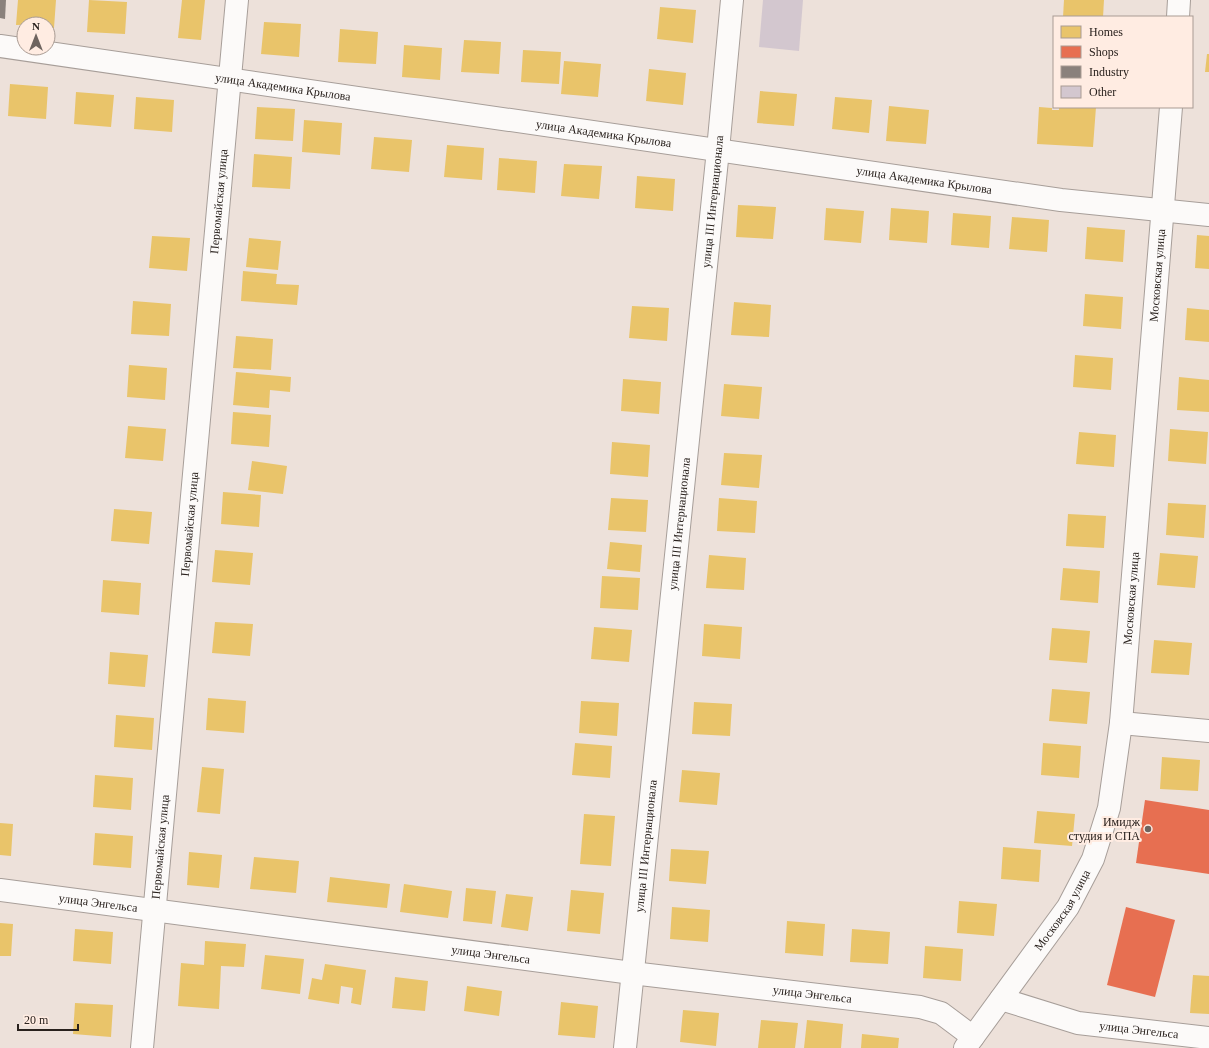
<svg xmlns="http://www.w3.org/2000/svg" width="1209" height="1048" font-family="'Times New Roman',serif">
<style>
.homes{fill:#e9c46a}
.shops{fill:#e76f51}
.industry{fill:#8a817c}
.building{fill:#d3c7cf}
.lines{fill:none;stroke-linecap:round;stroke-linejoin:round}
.minor-casing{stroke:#a79e99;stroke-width:24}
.tertiary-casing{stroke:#a79e99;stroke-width:24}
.minor{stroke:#fcfaf9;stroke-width:22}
.tertiary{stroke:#fcfaf9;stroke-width:22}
.poi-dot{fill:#6e645f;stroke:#ffece2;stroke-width:1.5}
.labels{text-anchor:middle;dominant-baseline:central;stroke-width:4;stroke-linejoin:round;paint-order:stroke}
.street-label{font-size:12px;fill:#29211d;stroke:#ffece2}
.poi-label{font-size:12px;fill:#29211d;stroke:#ffece2;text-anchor:end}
</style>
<rect width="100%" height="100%" fill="#ede1da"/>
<g class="homes">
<polygon points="18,0 56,0 54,28 48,28 48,24 16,25"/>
<polygon points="89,0 127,2 125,34 87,32"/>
<polygon points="182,0 205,0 201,40 178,38"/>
<polygon points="1064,0 1104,0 1103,17 1063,17"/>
<polygon points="660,7 696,10 693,43 657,39"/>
<polygon points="264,22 301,24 299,57 261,54"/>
<polygon points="340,29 378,32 376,64 338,62"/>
<polygon points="464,40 501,42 499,74 461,72"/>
<polygon points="404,45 442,48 440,80 402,77"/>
<polygon points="523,50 561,52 559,84 521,82"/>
<polygon points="1207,54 1209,54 1209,72 1205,72"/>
<polygon points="564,61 601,64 598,97 561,94"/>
<polygon points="649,69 686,73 683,105 646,101"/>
<polygon points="10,84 48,87 46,119 8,116"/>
<polygon points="760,91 797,94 794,126 757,123"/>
<polygon points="76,92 114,95 111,127 74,124"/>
<polygon points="136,97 174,100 172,132 134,129"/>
<polygon points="835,97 872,100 869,133 832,129"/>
<polygon points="889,106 929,110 926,144 886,141"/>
<polygon points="257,107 295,109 293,141 255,139"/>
<polygon points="1039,107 1052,108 1052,110 1059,110 1059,107 1096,107 1093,147 1037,144"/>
<polygon points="304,120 342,123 340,155 302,152"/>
<polygon points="374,137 412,140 409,172 371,169"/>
<polygon points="447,145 484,148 482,180 444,177"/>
<polygon points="254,154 292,157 290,189 252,187"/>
<polygon points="499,158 537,161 535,193 497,190"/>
<polygon points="564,164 602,166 599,199 561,196"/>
<polygon points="637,176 675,179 673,211 635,208"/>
<polygon points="738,205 776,207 773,239 736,237"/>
<polygon points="826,208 864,211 861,243 824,240"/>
<polygon points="891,208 929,211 927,243 889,240"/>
<polygon points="953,213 991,216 989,248 951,245"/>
<polygon points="1012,217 1049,220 1047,252 1009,249"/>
<polygon points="1087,227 1125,230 1123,262 1085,259"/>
<polygon points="1197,235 1209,236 1209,269 1195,268"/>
<polygon points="152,236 190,238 187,271 149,268"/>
<polygon points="249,238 281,241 278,270 246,267"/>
<polygon points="243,271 277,274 276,284 299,285 297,305 241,301"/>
<polygon points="1085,294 1123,297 1121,329 1083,326"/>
<polygon points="133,301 171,304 169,336 131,334"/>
<polygon points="734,302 771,305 769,337 731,335"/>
<polygon points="632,306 669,308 667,341 629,338"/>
<polygon points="1187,308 1209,310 1209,342 1185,340"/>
<polygon points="236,336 273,339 271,370 233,368"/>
<polygon points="1075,355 1113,358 1111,390 1073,387"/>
<polygon points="129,365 167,368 165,400 127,397"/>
<polygon points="236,372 291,377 290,392 270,390 269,408 233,405"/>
<polygon points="1179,377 1209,380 1209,412 1177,410"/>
<polygon points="623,379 661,382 659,414 621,411"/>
<polygon points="724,384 762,387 759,419 721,416"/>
<polygon points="233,412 271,415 269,447 231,444"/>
<polygon points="128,426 166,429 163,461 125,458"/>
<polygon points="1170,429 1208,432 1206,464 1168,461"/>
<polygon points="1079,432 1116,435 1114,467 1076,464"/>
<polygon points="612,442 650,445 648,477 610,474"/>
<polygon points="724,453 762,455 759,488 721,485"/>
<polygon points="252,461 287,466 283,494 248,490"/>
<polygon points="223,492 261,495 259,527 221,524"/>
<polygon points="611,498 648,500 646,532 608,530"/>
<polygon points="719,498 757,501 755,533 717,531"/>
<polygon points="1168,503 1206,505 1204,538 1166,535"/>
<polygon points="114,509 152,512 149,544 111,541"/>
<polygon points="1068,514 1106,516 1104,548 1066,546"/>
<polygon points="610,542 642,545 640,572 607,569"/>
<polygon points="215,550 253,553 250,585 212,582"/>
<polygon points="1160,553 1198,556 1195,588 1157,585"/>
<polygon points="709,555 746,558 744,590 706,588"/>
<polygon points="1063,568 1100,571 1098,603 1060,600"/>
<polygon points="602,576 640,578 638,610 600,608"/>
<polygon points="103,580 141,583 139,615 101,612"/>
<polygon points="215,622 253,624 250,656 212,653"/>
<polygon points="704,624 742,627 740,659 702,656"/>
<polygon points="594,627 632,630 629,662 591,659"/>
<polygon points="1052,628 1090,631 1087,663 1049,660"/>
<polygon points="1154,640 1192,643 1189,675 1151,673"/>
<polygon points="110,652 148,655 145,687 108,684"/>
<polygon points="1052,689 1090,692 1087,724 1049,721"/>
<polygon points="208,698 246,701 244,733 206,730"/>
<polygon points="581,701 619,703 617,736 579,733"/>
<polygon points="694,702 732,704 730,736 692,734"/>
<polygon points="116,715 154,718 152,750 114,747"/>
<polygon points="575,743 612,746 610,778 572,775"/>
<polygon points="1043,743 1081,746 1079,778 1041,775"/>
<polygon points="1162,757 1200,760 1198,791 1160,789"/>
<polygon points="202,767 224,769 220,814 197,812"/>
<polygon points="682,770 720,773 717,805 679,802"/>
<polygon points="95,775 133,778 131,810 93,807"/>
<polygon points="1037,811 1075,814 1072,846 1034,843"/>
<polygon points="584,814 615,816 611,866 580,864"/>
<polygon points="0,823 13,824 11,856 0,855"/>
<polygon points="95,833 133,836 131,868 93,865"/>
<polygon points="1003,847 1041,850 1039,882 1001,879"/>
<polygon points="671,849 709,851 706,884 669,881"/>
<polygon points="189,852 222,855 219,888 187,885"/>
<polygon points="254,857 299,861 296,893 250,889"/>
<polygon points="330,877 390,884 387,908 327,902"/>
<polygon points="404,884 452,891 448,918 400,912"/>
<polygon points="466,888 496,891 492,924 463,921"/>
<polygon points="571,890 604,893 600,934 567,931"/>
<polygon points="506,894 533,897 528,931 501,927"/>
<polygon points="959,901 997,904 994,936 957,933"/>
<polygon points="672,907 710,910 708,942 670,939"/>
<polygon points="787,921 825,924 823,956 785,953"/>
<polygon points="0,923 13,924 11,956 0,956"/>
<polygon points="75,929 113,932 111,964 73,961"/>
<polygon points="852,929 890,932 888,964 850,962"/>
<polygon points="205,941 246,944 244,967 221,966 219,1009 178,1006 181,963 204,965"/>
<polygon points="925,946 963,949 961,981 923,978"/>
<polygon points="265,955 304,959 300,994 261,989"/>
<polygon points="325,964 366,970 361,1005 351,1003 353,988 341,986 339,1004 308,999 312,978 322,980"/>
<polygon points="1193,975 1209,976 1209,1014 1190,1013"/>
<polygon points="395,977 428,981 425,1011 392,1008"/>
<polygon points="467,986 502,991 499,1016 464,1011"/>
<polygon points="561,1002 598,1006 595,1038 558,1035"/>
<polygon points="75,1003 113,1005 111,1037 73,1034"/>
<polygon points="683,1010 719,1013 716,1046 680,1042"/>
<polygon points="761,1020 798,1023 795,1048 758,1048"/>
<polygon points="807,1020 843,1024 841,1048 804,1048"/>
<polygon points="862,1034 899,1038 898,1048 861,1048"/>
</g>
<g class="shops">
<polygon points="1145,800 1209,810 1209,874 1136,863"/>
<polygon points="1126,907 1175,920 1155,997 1107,985"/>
</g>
<polygon class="industry" points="0,0 6,0 5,19 0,18"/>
<polygon class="building" points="763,0 803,0 799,51 759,47"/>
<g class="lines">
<defs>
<g id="minor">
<path id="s1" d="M0,46L1061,200L1209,215"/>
<polyline points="1121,723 1209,731"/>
<path id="s2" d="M0,890L632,973L920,1007L941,1013L973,1037"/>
<path id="s3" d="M1001,999L1078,1023L1209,1038"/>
<path id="s4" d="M142,1048L237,0"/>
<path id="s5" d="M625,1048L718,150L732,0"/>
</g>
<g id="tertiary">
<polyline points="1178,17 1179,0"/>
<path id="s6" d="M965,1048L1068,907L1093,859L1109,808L1121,723L1171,107"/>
</g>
</defs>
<use href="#minor" class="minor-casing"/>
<use href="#tertiary" class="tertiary-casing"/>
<use href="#minor" class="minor"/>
<use href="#tertiary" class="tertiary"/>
</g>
<circle class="poi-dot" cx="1148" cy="829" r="4"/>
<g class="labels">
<g class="street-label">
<text stroke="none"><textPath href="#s1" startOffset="286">улица Академика Крылова</textPath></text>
<text stroke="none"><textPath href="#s1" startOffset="610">улица Академика Крылова</textPath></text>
<text stroke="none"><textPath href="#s1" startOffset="934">улица Академика Крылова</textPath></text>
<text stroke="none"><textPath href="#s4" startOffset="850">Первомайская улица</textPath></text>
<text stroke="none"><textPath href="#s5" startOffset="851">улица III Интернационала</textPath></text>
<text stroke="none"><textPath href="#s6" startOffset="817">Московская улица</textPath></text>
<text stroke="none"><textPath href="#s4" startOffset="526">Первомайская улица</textPath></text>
<text stroke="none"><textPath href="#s5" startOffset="527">улица III Интернационала</textPath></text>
<text stroke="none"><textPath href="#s6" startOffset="493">Московская улица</textPath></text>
<text stroke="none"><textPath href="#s5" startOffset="203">улица III Интернационала</textPath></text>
<text stroke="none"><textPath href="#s4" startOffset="202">Первомайская улица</textPath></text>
<text stroke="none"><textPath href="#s2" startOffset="99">улица Энгельса</textPath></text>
<text stroke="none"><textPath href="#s6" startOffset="169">Московская улица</textPath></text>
<text stroke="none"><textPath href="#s2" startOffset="495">улица Энгельса</textPath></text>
<text stroke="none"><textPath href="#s2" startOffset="819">улица Энгельса</textPath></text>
<text stroke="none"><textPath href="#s3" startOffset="142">улица Энгельса</textPath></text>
</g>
<g class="poi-label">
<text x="1140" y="822">Имидж<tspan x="1140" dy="14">студия и СПА</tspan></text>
</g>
</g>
<rect x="1053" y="16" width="140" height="92" fill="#ffece2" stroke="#a99b93"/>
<rect x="1061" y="26" width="20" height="12" fill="#e9c46a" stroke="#a99b93"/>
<text x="1089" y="36" font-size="12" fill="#29211d">Homes</text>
<rect x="1061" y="46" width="20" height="12" fill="#e76f51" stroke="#a99b93"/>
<text x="1089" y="56" font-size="12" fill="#29211d">Shops</text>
<rect x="1061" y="66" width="20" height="12" fill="#8a817c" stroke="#a99b93"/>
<text x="1089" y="76" font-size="12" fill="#29211d">Industry</text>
<rect x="1061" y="86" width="20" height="12" fill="#d3c7cf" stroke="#a99b93"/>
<text x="1089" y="96" font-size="12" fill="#29211d">Other</text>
<g transform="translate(36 36)"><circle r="19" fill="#ffece2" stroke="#a99b93"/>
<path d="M0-3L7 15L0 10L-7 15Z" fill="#6e645f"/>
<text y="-6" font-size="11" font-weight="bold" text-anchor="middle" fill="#29211d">N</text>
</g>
<path d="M18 1024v6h60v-6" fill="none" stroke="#29211d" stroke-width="2"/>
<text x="24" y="1024" font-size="12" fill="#29211d" stroke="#ffece2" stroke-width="3" paint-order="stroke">20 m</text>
</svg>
